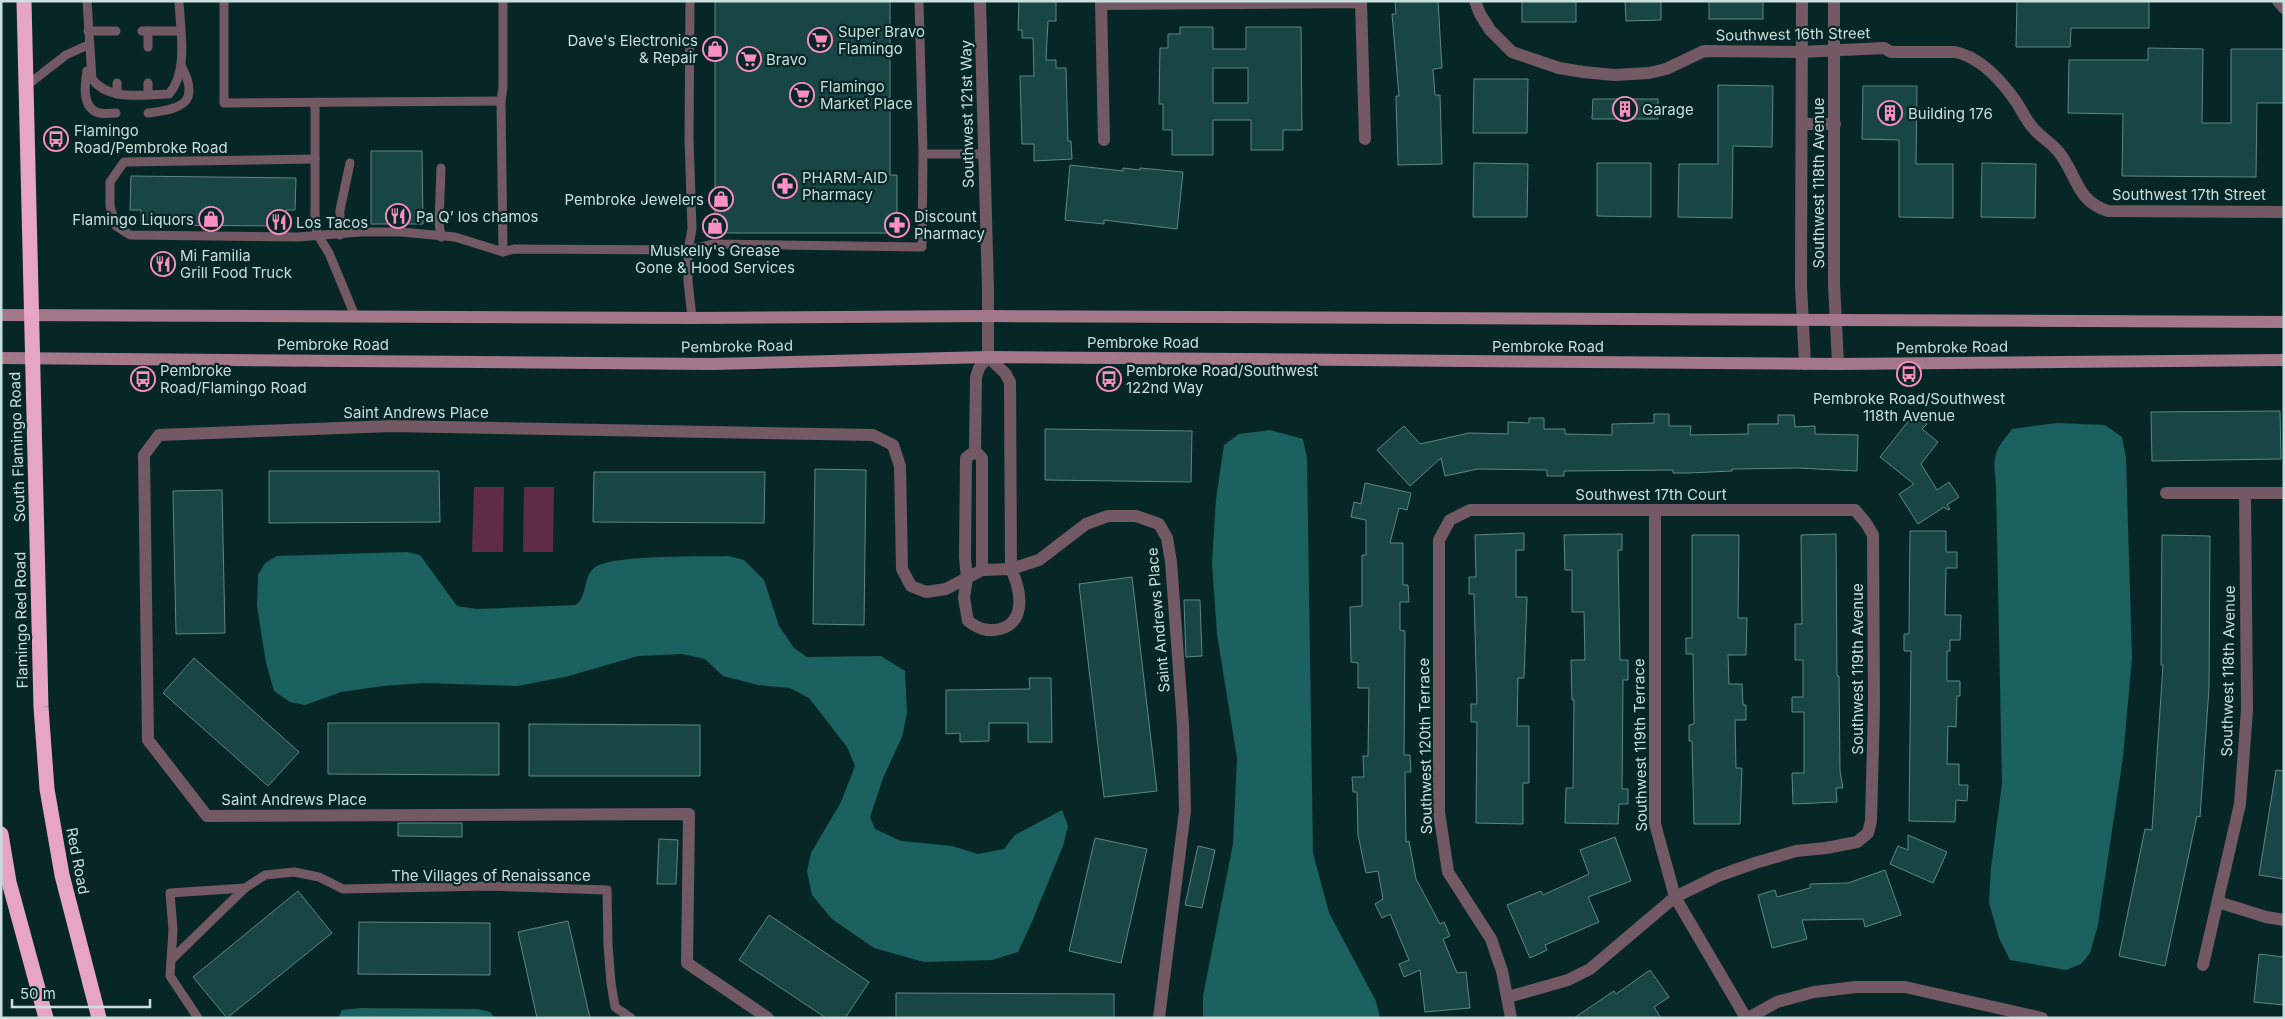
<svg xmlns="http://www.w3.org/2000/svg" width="2285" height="1019" font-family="Inter,sans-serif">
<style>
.green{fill:#5e2d45}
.water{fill:#1b615f}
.building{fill:#174644;stroke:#5e8785;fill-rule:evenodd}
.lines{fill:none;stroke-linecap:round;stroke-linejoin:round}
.lane{stroke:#735964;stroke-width:9}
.street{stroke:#735964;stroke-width:12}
.secondary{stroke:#a2788a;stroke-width:12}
.highway{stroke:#e6a6c3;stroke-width:15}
.labels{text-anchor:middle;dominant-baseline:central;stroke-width:4.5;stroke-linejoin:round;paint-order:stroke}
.poi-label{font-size:15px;fill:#c9dfdd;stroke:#072726;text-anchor:start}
.street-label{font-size:15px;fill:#c9dfdd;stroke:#072726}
</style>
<rect width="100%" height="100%" fill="#072726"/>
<g class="green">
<polygon points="474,487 504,487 503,552 472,552"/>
<polygon points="524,487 554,487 553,552 523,552"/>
</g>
<g class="water">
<path d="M2057,423L2105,425L2122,437L2126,458L2132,658L2123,757L2098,925L2090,953L2081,964L2066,970L2010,960L1999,938L1989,903L1991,868L2002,784L1996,485C1993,455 1993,453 2012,429Z"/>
<polygon points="1270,430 1303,439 1307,458 1313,853 1329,913 1376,1001 1380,1018 1203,1018 1203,996 1233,844 1237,758 1217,634 1212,563 1216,499 1224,445 1239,434"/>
<path d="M407,552L420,555L457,606L476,609L576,605C588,595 583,577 594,568C612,554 701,557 728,556L744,560L764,580L779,626L794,648L807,657L881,656L905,671L907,713L902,737L883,778L870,817L875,829L901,841L952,846L978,854L1004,849L1015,835L1062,810L1068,826L1063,846L1031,924L1018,952L992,960L924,962L874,948L832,919L812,895L807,871L811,853L841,802L855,766L847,747L809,698L790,688L758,685L723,676L705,659L682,654L638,656L565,677L517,686L424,683L383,686L341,692L305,705L290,702L274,691L266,663L257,606L258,575L265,563L277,556Z"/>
<polygon points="361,1008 478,1009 490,1012 495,1018 338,1018 342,1010"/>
</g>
<g class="building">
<polygon points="715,1 890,1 890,175 897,175 897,233 715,233"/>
<polygon points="1019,1 1056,1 1056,21 1048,21 1046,60 1056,60 1056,68 1066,68 1068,141 1071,141 1072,159 1034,161 1034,144 1022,144 1020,76 1034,76 1033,38 1022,38 1022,30 1018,30"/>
<polygon points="1395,1 1438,1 1442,68 1433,69 1435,95 1440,95 1442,164 1398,165 1396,96 1399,96 1392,14 1396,14"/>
<rect x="1522" y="1" width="54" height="21"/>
<polygon points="1625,1 1661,1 1661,20 1626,21"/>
<rect x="1709" y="1" width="54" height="18"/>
<polygon points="2017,1 2149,1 2149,28 2071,28 2070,47 2016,47"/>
<path d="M1180,27H1213V49H1246V27H1301L1302,130H1283V150H1251V120H1213V155H1172V130H1163V104H1159L1160,48H1168V34H1180ZM1213,68H1248V103H1213Z"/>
<polygon points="2148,48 2203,49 2202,123 2231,123 2231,49 2284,49 2284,103 2257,103 2256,177 2122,176 2123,114 2068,113 2069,60 2148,60"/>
<polygon points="1474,79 1528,79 1527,133 1473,133"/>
<polygon points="1718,85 1773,86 1772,147 1733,146 1732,218 1678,217 1679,164 1718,164"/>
<polygon points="1863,86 1917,86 1916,164 1953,164 1953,218 1899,217 1899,140 1862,139"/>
<polygon points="1593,99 1658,99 1658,119 1592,119"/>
<polygon points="371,151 422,151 423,224 371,224"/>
<polygon points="1474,163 1528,164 1527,217 1473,217"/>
<polygon points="1597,163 1651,163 1651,217 1597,216"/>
<polygon points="1982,163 2036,164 2035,218 1981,217"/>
<polygon points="1070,165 1123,171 1123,168 1140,170 1140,168 1183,172 1177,229 1104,220 1104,224 1065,220"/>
<polygon points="131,176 296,178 295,210 286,210 286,226 141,225 141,210 130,210"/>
<polygon points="2280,411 2281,459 2152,461 2151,412"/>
<polygon points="1654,414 1669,414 1669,426 1691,426 1690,435 1748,434 1748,424 1778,424 1778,415 1794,415 1795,427 1815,426 1815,434 1858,435 1857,471 1798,468 1732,469 1732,471 1689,473 1673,473 1673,470 1564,471 1564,476 1547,476 1547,470 1478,469 1445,476 1441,458 1410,486 1377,450 1404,426 1420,444 1469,433 1508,434 1508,422 1529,423 1529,418 1544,418 1544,429 1565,429 1565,434 1612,435 1612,424 1654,423"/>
<polygon points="1914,414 1927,424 1922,429 1938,442 1921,464 1937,490 1949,482 1959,497 1947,505 1950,509 1948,510 1944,507 1918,524 1899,494 1914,484 1880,457"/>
<polygon points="1045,429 1192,431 1191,482 1045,480"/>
<polygon points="815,469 866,470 864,625 813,624"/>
<polygon points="269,471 439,471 440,522 269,523"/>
<polygon points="594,472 765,472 764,523 593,522"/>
<polygon points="1365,483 1411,493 1407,510 1399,508 1390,543 1403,543 1403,585 1408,585 1409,602 1400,602 1400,630 1405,631 1404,755 1410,755 1411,772 1405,772 1406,842 1409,841 1416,879 1440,924 1444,922 1450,936 1443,939 1457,973 1466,972 1470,1008 1425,1012 1420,970 1404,977 1399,964 1409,960 1390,914 1382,918 1375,904 1383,899 1378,871 1366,873 1358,835 1357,792 1353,792 1352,777 1364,777 1363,756 1368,756 1369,688 1358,688 1358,663 1351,662 1350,607 1362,606 1362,555 1366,555 1366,520 1351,517 1354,502 1361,504"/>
<polygon points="222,490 225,633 176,634 173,491"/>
<polygon points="1910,531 1946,531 1946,552 1957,552 1957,568 1946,568 1945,615 1961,615 1960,640 1950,640 1950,651 1947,651 1947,681 1960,681 1960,696 1957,696 1956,727 1948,726 1947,764 1959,764 1959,785 1968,785 1967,801 1956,800 1955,822 1909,821 1911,651 1904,651 1904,634 1909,634"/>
<polygon points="1524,533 1524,550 1516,550 1516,597 1527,597 1524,678 1518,678 1517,726 1529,726 1529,783 1523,783 1523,824 1476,823 1477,722 1471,722 1471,704 1477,704 1474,594 1469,594 1469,577 1476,577 1475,535"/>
<polygon points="1622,534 1622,550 1618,550 1620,660 1628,660 1628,680 1623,680 1622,789 1628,789 1628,804 1619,804 1618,824 1565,823 1566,788 1573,788 1574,700 1572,700 1571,660 1585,660 1584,612 1572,612 1572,570 1565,570 1564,535"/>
<polygon points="1836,534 1837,676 1839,676 1840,771 1843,788 1836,788 1837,802 1793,804 1792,773 1804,773 1804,712 1792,712 1792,697 1803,697 1803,660 1795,660 1795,624 1802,624 1801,535"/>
<polygon points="1692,535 1739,535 1738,618 1747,618 1746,655 1728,655 1729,684 1742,684 1743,705 1746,705 1746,720 1735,720 1736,768 1742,768 1740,824 1694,824 1692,741 1689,741 1689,725 1694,724 1693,654 1686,654 1686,638 1692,638"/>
<polygon points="2162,535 2210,536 2209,688 2200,817 2197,816 2165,966 2119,956 2145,829 2152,830 2163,665 2161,665"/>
<polygon points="1132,577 1157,791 1104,797 1079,584"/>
<polygon points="1184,600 1200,600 1202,656 1186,657"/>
<polygon points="194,658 299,752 268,786 163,693"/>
<polygon points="1029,678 1051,678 1052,742 1028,742 1028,723 989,723 989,741 960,742 960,733 946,734 946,690 1030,689"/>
<polygon points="328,723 499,723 499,775 328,774"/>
<polygon points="529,724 700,725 700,776 529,776"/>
<polygon points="2276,770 2284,771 2284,879 2259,875"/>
<polygon points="398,823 462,823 462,837 398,836"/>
<polygon points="1908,835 1947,852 1933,883 1890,864 1898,846 1908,850"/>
<polygon points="1615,837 1631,881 1588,897 1599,922 1545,945 1547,950 1530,958 1507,905 1541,891 1543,895 1589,874 1580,850"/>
<polygon points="1095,838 1147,849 1121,963 1069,951"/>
<polygon points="659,839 678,840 676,884 657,884"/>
<polygon points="1198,846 1215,850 1202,908 1185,905"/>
<polygon points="1885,870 1901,915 1865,927 1863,919 1802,920 1807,939 1772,948 1758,895 1775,890 1777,897 1810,888 1810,884 1848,883"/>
<polygon points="298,891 332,933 227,1018 193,977"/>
<polygon points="769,915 869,982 845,1018 826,1018 739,960"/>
<polygon points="568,921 590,1018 537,1018 518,932"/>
<polygon points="359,922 490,923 490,975 358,974"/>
<polygon points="2259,954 2284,957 2284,1005 2254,1002"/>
<polygon points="1650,970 1669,997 1654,1007 1661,1018 1574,1018 1614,991 1616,994"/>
<polygon points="896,993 1114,994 1114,1018 896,1018"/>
</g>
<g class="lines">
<g class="lane">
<path d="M87,1L92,79C109,102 144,94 169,94C189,71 180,30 179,1"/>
<polyline points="224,1 224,103 501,101"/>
<polyline points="503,1 503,87 501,101 503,252"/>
<polyline points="690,1 689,138 692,229 688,250 688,281 692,318"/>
<polyline points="88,31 116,31"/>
<polyline points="142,31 180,31"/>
<polyline points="148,31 148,47"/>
<path d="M87,71C85,84 81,108 99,113C104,114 111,113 116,113"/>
<polyline points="117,83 117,94"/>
<polyline points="148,83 148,94"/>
<polyline points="26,86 66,55 88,45"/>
<polyline points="315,103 315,214 317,234 329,253 355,316"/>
<path d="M148,113C182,109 201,103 181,65"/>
<polyline points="923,154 984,154"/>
<polyline points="315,159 124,162 110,182 110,206 116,226 130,235 298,237 360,232 401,232 455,237 503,252 514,249 688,250 714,244 922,247 923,154 919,1"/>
<polyline points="441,168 439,223 441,237"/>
<polyline points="340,235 340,210 350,163"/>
<polyline points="172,959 245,888 265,875 294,872 319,877 343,889 489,886 607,890 608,945 611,983 615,1007 631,1018"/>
<polyline points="198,1018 170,976 173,930 170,893 245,888"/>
</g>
<g class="street">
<polyline points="980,1 988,289 988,357 979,368 976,377 975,451 982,458 982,570"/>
<polyline points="1101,1 1104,140"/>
<path d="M1475,1L1480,14L1490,30L1512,52L1559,68L1583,72L1614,75L1649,73L1666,69L1704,51L1801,52L1884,48L1891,52H1955C1979,57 1998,77 2012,96C2020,106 2025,119 2033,128C2041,138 2054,144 2061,155C2078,179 2077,201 2108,211L2284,212"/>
<polyline points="1802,1 1801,286 1805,364"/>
<polyline points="1834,1 1834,284 1838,364"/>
<polyline points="2278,1 2284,8"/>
<polyline points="1101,4 1361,2 1365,139"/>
<polyline points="1802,124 1835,124"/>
<path d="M975,451L966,458L965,558L967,578L964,598L968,621C979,629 987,632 1000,629C1028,621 1020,588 1011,569L1010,382L1005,373L988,357"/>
<polyline points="2166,493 2284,493"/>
<polyline points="1655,510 1655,824 1675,897 1746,1018"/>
<polyline points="2218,902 2266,917 2284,920"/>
<polyline points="2203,965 2240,804 2247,710 2245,493"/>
<polyline points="1508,997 1568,980 1590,969 1675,897 1718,876 1755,863 1796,851 1826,848 1857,842 1868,833 1871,821 1874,706 1873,535 1866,523 1855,510 1470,510 1450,520 1439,540 1439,812 1448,872 1491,939 1502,971 1511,1018"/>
<polyline points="768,1018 687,963 689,814 207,816 148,740 144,455 159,435 392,426 873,435 893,445 900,466 902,569 911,586 926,592 946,589 982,570 1011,569 1039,560 1086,524 1108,516 1136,516 1159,524 1167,538 1171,562 1183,725 1185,811 1159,1018"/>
<polyline points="1748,1018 1777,1002 1814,992 1856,987 1905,987 2042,1018"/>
</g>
<g class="secondary">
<polyline points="1,315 692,318 987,316 2284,322"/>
<polyline points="1,358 712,364 988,357 1838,364 2284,360"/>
</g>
<g class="highway">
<polyline points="24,1 41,707 47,789 62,875 99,1018"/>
<polyline points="1,834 9,882 46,1018"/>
</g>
</g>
<defs>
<symbol id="supermarket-ring" viewBox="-11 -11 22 22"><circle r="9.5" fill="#072726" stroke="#fb8fc3" stroke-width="1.5"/><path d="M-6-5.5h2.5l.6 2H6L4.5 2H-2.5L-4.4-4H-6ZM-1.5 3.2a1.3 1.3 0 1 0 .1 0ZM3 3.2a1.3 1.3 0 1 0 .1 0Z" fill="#fb8fc3"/></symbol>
<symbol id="shop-ring" viewBox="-11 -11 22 22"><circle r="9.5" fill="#072726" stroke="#fb8fc3" stroke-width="1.5"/><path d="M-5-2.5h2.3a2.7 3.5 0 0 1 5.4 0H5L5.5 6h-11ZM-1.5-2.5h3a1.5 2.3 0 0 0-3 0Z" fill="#fb8fc3"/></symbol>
<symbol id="building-ring" viewBox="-11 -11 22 22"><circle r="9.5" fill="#072726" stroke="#fb8fc3" stroke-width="1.5"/><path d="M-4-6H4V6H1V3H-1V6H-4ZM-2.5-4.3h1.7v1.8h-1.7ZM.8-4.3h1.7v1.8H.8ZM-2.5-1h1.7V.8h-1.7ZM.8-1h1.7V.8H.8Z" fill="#fb8fc3"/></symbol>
<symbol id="bus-ring" viewBox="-11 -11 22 22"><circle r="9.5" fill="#072726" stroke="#fb8fc3" stroke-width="1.5"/><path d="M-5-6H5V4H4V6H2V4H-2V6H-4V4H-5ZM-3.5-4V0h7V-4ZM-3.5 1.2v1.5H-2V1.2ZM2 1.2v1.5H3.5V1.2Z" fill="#fb8fc3"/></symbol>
<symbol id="pharmacy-ring" viewBox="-11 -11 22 22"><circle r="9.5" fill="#072726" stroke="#fb8fc3" stroke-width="1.5"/><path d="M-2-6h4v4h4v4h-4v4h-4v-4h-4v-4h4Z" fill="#fb8fc3"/></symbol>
<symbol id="restaurant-ring" viewBox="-11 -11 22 22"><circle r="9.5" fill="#072726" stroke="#fb8fc3" stroke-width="1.5"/><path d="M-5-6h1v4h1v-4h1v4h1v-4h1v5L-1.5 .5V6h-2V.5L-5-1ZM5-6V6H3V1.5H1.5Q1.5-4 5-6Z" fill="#fb8fc3"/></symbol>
</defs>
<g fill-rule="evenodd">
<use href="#supermarket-ring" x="806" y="26" width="28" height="28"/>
<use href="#shop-ring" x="701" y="35" width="28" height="28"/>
<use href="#supermarket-ring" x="735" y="45" width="28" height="28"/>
<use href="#supermarket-ring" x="788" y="81" width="28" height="28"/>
<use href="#building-ring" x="1611" y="95" width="28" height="28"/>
<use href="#building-ring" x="1876" y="99" width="28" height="28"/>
<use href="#bus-ring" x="42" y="125" width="28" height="28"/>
<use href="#pharmacy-ring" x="771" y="172" width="28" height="28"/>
<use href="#shop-ring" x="707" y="185" width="28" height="28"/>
<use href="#restaurant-ring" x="384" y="202" width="28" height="28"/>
<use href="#shop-ring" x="197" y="205" width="28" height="28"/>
<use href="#restaurant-ring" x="265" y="208" width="28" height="28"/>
<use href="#pharmacy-ring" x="883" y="211" width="28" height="28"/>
<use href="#shop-ring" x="701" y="212" width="28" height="28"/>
<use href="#restaurant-ring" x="149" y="250" width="28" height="28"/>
<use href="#bus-ring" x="1895" y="360" width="28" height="28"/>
<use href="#bus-ring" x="129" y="365" width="28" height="28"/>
<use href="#bus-ring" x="1095" y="365" width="28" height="28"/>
</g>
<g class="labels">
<g class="poi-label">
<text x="838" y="31">Super Bravo<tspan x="838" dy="17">Flamingo</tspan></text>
<text x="698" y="40" text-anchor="end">Dave's Electronics<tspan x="698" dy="17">&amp; Repair</tspan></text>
<text x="766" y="59">Bravo</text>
<text x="820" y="86">Flamingo<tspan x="820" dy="17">Market Place</tspan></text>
<text x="1642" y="109">Garage</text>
<text x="1908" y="113">Building 176</text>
<text x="74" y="130">Flamingo<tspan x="74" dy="17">Road/Pembroke Road</tspan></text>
<text x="802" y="177">PHARM-AID<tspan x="802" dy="17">Pharmacy</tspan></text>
<text x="704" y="199" text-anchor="end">Pembroke Jewelers</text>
<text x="416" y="216">Pa Q’ los chamos</text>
<text x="914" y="216">Discount<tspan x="914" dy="17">Pharmacy</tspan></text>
<text x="194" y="219" text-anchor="end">Flamingo Liquors</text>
<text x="296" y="222">Los Tacos</text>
<text x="715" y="250" text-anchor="middle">Muskelly's Grease<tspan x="715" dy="17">Gone &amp; Hood Services</tspan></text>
<text x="180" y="255">Mi Familia<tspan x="180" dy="17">Grill Food Truck</tspan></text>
<text x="160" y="370">Pembroke<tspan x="160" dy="17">Road/Flamingo Road</tspan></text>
<text x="1126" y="370">Pembroke Road/Southwest<tspan x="1126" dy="17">122nd Way</tspan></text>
<text x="1909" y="398" text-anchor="middle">Pembroke Road/Southwest<tspan x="1909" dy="17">118th Avenue</tspan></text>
</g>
<g class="street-label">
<text transform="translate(1793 34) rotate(-1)">Southwest 16th Street</text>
<text transform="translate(967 114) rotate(-91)">Southwest 121st Way</text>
<text transform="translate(1818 183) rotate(-90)">Southwest 118th Avenue</text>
<text x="2189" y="194">Southwest 17th Street</text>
<text x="1143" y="342">Pembroke Road</text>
<text x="333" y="344">Pembroke Road</text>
<text transform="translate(737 346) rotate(-1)">Pembroke Road</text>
<text x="1548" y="346">Pembroke Road</text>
<text transform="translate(1952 347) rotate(-1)">Pembroke Road</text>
<text x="416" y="412">Saint Andrews Place</text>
<text transform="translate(17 447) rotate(-92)">South Flamingo Road</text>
<text x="1651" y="494">Southwest 17th Court</text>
<text transform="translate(21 620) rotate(-91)">Flamingo Red Road</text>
<text transform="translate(1158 620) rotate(-95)">Saint Andrews Place</text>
<text transform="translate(1857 669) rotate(-90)">Southwest 119th Avenue</text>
<text transform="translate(2228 671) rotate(-89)">Southwest 118th Avenue</text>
<text transform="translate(1640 745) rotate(-91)">Southwest 119th Terrace</text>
<text transform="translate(1425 746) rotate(-91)">Southwest 120th Terrace</text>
<text x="294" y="799">Saint Andrews Place</text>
<text transform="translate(78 861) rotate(79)">Red Road</text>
<text x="491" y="875">The Villages of Renaissance</text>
</g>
</g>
<rect width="2285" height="1019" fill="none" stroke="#c9dfdd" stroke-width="5"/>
<path d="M12 999v8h138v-8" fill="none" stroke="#c9dfdd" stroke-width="2.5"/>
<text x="20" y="999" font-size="15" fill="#c9dfdd" stroke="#072726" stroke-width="4" paint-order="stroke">50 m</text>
</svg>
